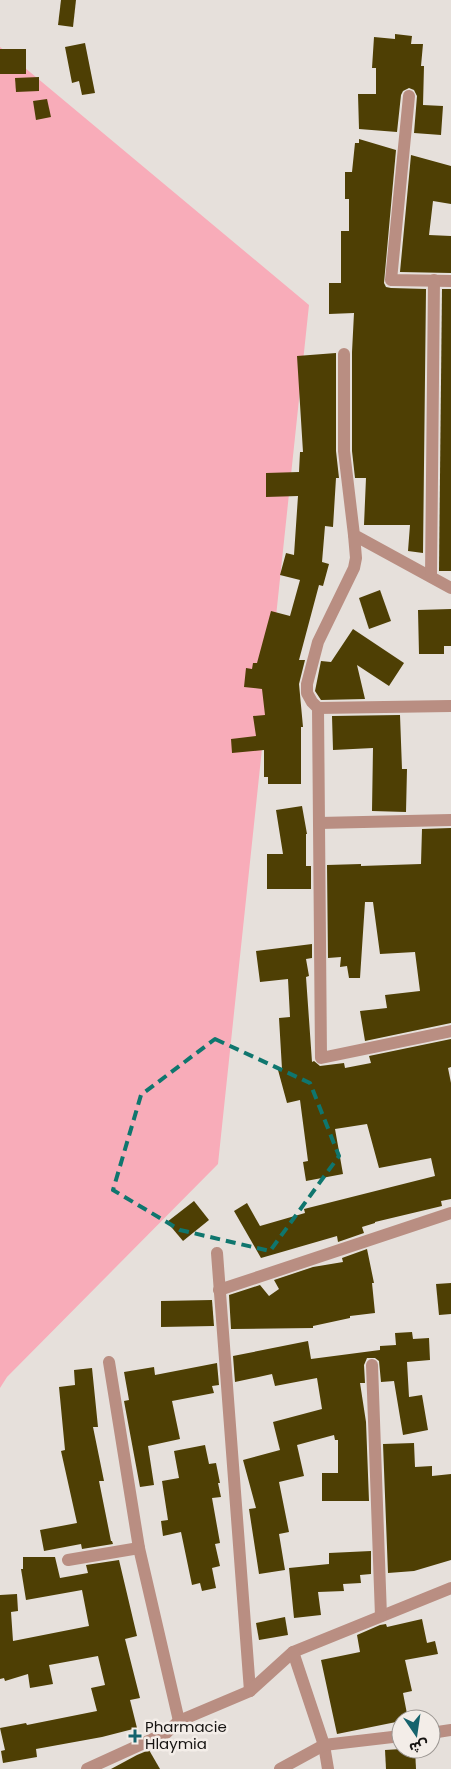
<svg xmlns="http://www.w3.org/2000/svg" width="451" height="1769" font-family="Poppins,'Noto Sans Arabic',sans-serif">
<style>
.green{fill:#f8acb9}
.building{fill:#4e3f04}
.lines{fill:none;stroke-linecap:round;stroke-linejoin:round}
.street{stroke:#b98e82;stroke-width:12}
.marked{fill:none;stroke:#0f766e;stroke-width:4;stroke-dasharray:10 6;stroke-linejoin:round}
.poi-dot{fill:#16636d;stroke:#f3ede8;stroke-width:2}
.labels{text-anchor:middle;stroke-width:5;stroke-linejoin:round;paint-order:stroke}
.poi-label{font-size:15px;fill:#161412;stroke:#f3ede8;text-anchor:start}
</style>
<rect width="100%" height="100%" fill="#e6e0db"/>
<polygon class="green" points="0,47 309,305 218,1164 7,1377 0,1388"/>
<g class="building">
<polygon points="61,0 76,0 73,27 58,25"/>
<polygon points="395,34 412,36 411,44 423,44 421,66 424,66 423,105 443,106 441,135 414,133 417,96 414,90 409,88 403,91 401,95 397,132 359,129 358,94 376,94 376,68 372,68 374,37 395,39"/>
<polygon points="85,43 95,93 82,95 79,81 72,83 65,47"/>
<rect x="0" y="49" width="26" height="25"/>
<polygon points="39,77 39,91 16,92 15,78"/>
<polygon points="47,99 51,117 36,120 33,101"/>
<polygon points="359,139 396,150 384,283 386,287 391,288 426,289 423,553 408,551 410,525 364,525 366,478 355,478 352,451 352,352 354,313 329,314 329,283 341,283 341,231 349,231 349,199 345,199 345,172 352,172 355,143 359,143"/>
<polygon points="411,155 451,166 451,204 433,201 429,235 451,236 451,273 400,272"/>
<polygon points="442,289 451,289 451,571 439,571"/>
<polygon points="336,353 336,451 339,478 336,478 333,527 325,526 322,562 329,564 323,586 319,585 299,660 305,660 299,684 303,727 301,727 301,784 268,784 268,777 264,777 264,750 232,753 231,739 256,736 253,716 265,715 262,689 244,687 246,668 252,669 253,663 257,663 271,611 290,616 300,580 280,575 286,553 294,555 298,496 266,497 266,473 299,472 300,452 303,452 297,356"/>
<polygon points="380,590 391,621 369,629 359,598"/>
<polygon points="451,609 451,646 444,646 444,654 419,654 418,610"/>
<polygon points="353,629 404,663 389,686 357,665 365,699 321,700 315,691 321,661 331,662"/>
<polygon points="400,715 402,769 407,769 406,812 372,811 373,748 333,750 332,716"/>
<polygon points="302,806 307,834 306,834 306,866 311,866 311,889 267,889 267,854 283,854 276,810"/>
<polygon points="451,828 451,1023 365,1041 360,1011 387,1008 385,995 420,991 415,952 380,954 373,902 365,902 360,978 349,978 347,966 340,967 341,957 328,958 327,865 361,864 361,866 421,864 422,829"/>
<polygon points="312,944 312,958 306,959 309,976 306,977 312,1062 314,1061 320,1066 344,1063 345,1068 371,1063 369,1056 451,1039 451,1067 448,1068 451,1083 451,1199 441,1201 442,1206 375,1222 375,1223 362,1227 364,1233 338,1242 337,1236 261,1258 234,1211 247,1203 260,1226 305,1213 304,1209 435,1176 431,1158 379,1168 367,1124 335,1129 343,1174 306,1181 303,1162 308,1161 300,1100 287,1103 278,1070 282,1069 279,1018 290,1017 288,979 260,982 256,951"/>
<polygon points="194,1201 209,1220 183,1241 167,1222"/>
<polygon points="367,1249 374,1283 372,1283 375,1313 350,1316 350,1318 313,1326 313,1328 231,1329 229,1295 260,1285 269,1296 279,1289 274,1280 313,1267 343,1262 342,1258"/>
<polygon points="451,1283 451,1314 439,1315 436,1284"/>
<polygon points="212,1300 214,1326 161,1327 161,1301"/>
<polygon points="412,1332 413,1339 429,1338 430,1360 407,1362 409,1397 422,1395 428,1430 403,1435 394,1381 381,1382 379,1361 375,1358 367,1358 364,1365 365,1383 360,1383 366,1422 369,1501 322,1501 322,1473 338,1473 338,1440 335,1440 334,1435 297,1445 304,1476 279,1482 289,1532 279,1534 285,1570 259,1574 249,1509 256,1508 243,1460 280,1450 273,1422 322,1409 317,1378 275,1386 272,1374 235,1382 233,1356 308,1341 311,1359 380,1350 380,1346 396,1345 395,1333"/>
<polygon points="217,1363 219,1385 212,1386 214,1393 172,1401 180,1439 148,1446 154,1485 140,1487 124,1401 129,1400 124,1372 154,1367 155,1375"/>
<polygon points="92,1368 98,1427 93,1427 104,1481 99,1481 111,1541 112,1541 113,1544 82,1549 81,1544 44,1551 40,1530 77,1523 61,1451 65,1450 59,1387 75,1385 74,1370"/>
<polygon points="414,1443 415,1467 432,1466 432,1476 451,1474 451,1560 414,1571 388,1573 383,1444"/>
<polygon points="205,1445 209,1464 216,1463 220,1483 218,1483 221,1497 212,1498 220,1543 215,1544 220,1566 212,1568 216,1588 202,1591 200,1583 192,1585 181,1532 163,1536 161,1521 168,1520 162,1481 179,1478 174,1451"/>
<polygon points="371,1551 371,1574 360,1575 361,1583 343,1584 344,1591 318,1592 321,1615 294,1618 289,1568 329,1564 329,1553"/>
<polygon points="23,1557 55,1557 60,1578 88,1573 86,1565 119,1560 137,1636 125,1639 140,1698 130,1700 137,1728 102,1737 36,1749 37,1757 3,1763 1,1751 5,1750 0,1728 26,1723 27,1725 97,1711 91,1688 105,1685 98,1656 49,1665 53,1684 30,1688 28,1674 5,1681 4,1678 0,1679 0,1595 17,1594 18,1611 11,1612 13,1641 89,1626 82,1590 26,1600 21,1569 23,1569"/>
<polygon points="285,1617 288,1635 259,1640 256,1623"/>
<polygon points="422,1619 427,1643 435,1641 438,1654 405,1660 412,1691 403,1693 408,1719 401,1719 401,1721 337,1734 321,1660 360,1652 357,1635 380,1625 386,1624 387,1627"/>
<polygon points="401,1749 415,1749 416,1769 386,1769 385,1750"/>
<polygon points="149,1750 160,1769 111,1769 137,1755"/>
</g>
<g class="lines">
<g class="street">
<polyline points="409,96 391,280 451,281"/>
<polyline points="344,354 344,451 354,535 451,588"/>
<polyline points="354,535 356,558 354,568 318,642 307,684 307,693 312,702 318,708 321,1058 451,1031"/>
<polyline points="431,576 434,280"/>
<polyline points="318,708 451,706"/>
<polyline points="319,823 451,820"/>
<polyline points="217,1253 250,1691"/>
<polyline points="219,1290 451,1213"/>
<polyline points="109,1362 139,1548 179,1721 250,1691 293,1652 451,1588"/>
<polyline points="372,1365 381,1616"/>
<polyline points="68,1560 139,1548"/>
<polyline points="293,1652 324,1745 328,1769"/>
<polyline points="431,1733 451,1730"/>
<polyline points="87,1769 166,1733 179,1721"/>
<polyline points="280,1769 324,1745 401,1736"/>
</g>
</g>
<path class="marked" d="M215,1039L310,1083L339,1156L270,1251L180,1230L113,1190L141,1095Z"/>
<path class="poi-dot" d="M132.5 1728.5h5v5h5v5h-5v5h-5v-5h-5v-5h5z"/>
<g class="labels">
<g class="poi-label">
<text x="145" y="1732">Pharmacie<tspan x="145" dy="17">Hlaymia</tspan></text>
</g>
</g>
<g transform="translate(416 1734) rotate(167)"><circle r="24" fill="#f3ede8" stroke="#9b9692"/>
<path d="M0-4L9 19L0 12L-9 19Z" fill="#16636d"/>
<text y="-8" font-size="14" font-weight="bold" text-anchor="middle" fill="#161412">ش</text>
</g>
</svg>
